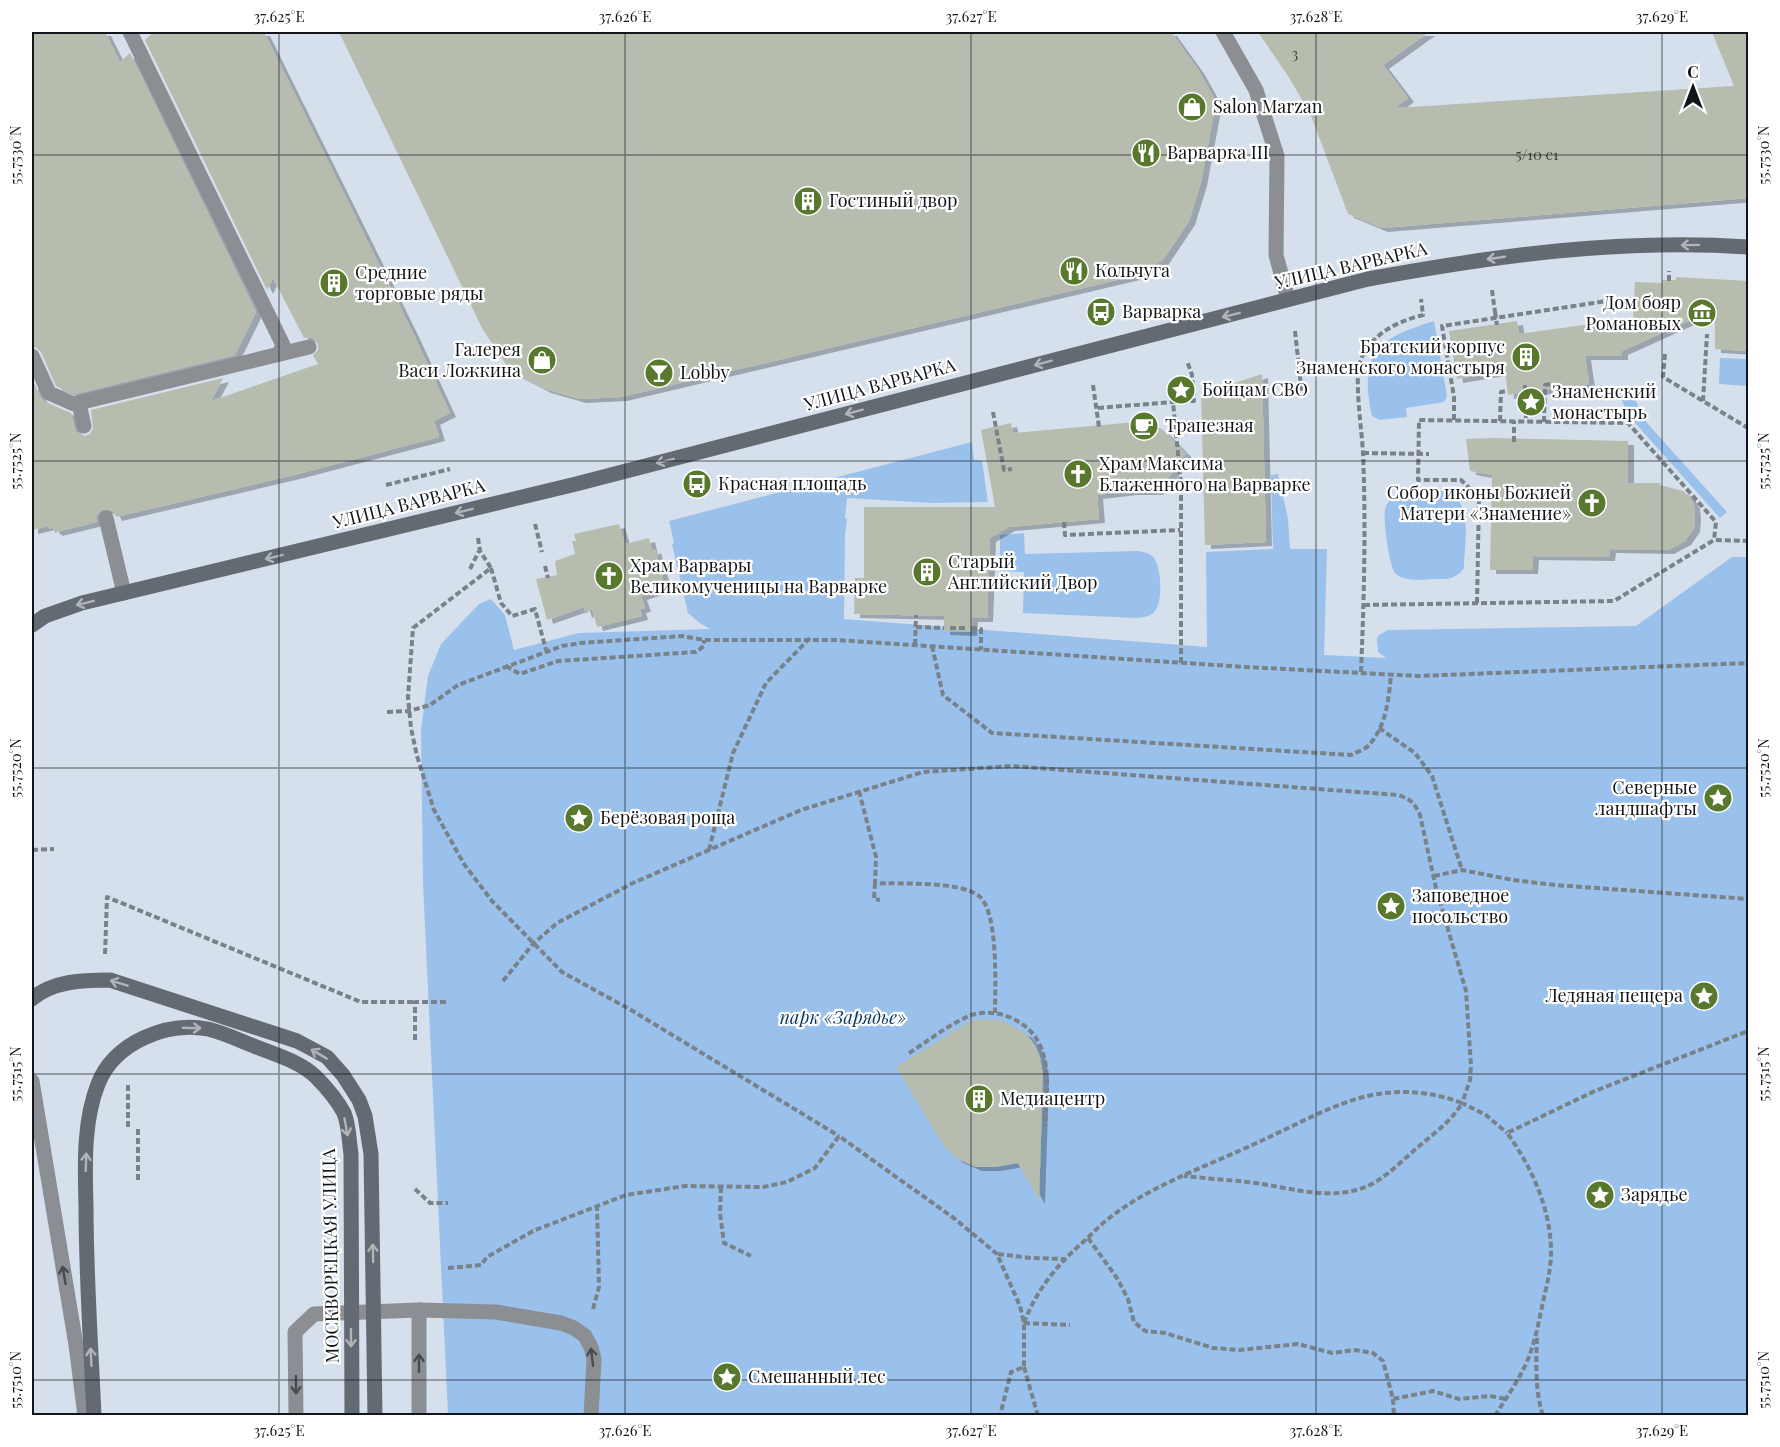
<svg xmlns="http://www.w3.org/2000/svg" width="1780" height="1447" font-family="'Playfair Display',serif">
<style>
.green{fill:#99c1eb}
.building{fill:#b6bdaf;filter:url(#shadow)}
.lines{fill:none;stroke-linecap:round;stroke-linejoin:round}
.path{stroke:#798189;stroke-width:4;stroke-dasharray:6 3;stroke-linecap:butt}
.lane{stroke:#8b8f94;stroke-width:15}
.street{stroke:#8b8f94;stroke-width:15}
.secondary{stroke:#636a71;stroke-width:15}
.path-bridge{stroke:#798189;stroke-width:4;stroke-dasharray:6 3;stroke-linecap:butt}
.oneway{stroke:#b1b4b8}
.oneway2{stroke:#484c51}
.ticks{fill:none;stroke:#12161a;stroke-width:1.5;stroke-opacity:0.45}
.labels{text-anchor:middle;stroke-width:4.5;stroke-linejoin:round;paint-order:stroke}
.number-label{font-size:15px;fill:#3b403f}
.poi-label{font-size:18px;fill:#12161a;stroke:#fff;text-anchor:start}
.street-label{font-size:18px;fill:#12161a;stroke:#fff}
.park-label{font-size:18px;font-style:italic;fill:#03345d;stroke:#fff}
.neatline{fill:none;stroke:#12161a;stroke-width:2}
.ticks-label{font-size:15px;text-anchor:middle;fill:#12161a}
</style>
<defs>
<filter id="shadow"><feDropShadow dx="6" dy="4" stdDeviation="0" flood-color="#0004"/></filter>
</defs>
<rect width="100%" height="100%" fill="#d5e0ec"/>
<g class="green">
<path d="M1434,321L1447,396L1444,402L1406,408L1407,417L1380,420L1372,416C1359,353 1376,339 1434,321Z"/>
<polygon points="1720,358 1748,359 1748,386 1719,384"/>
<polygon points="1628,386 1647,423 1727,512 1720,518 1628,415 1618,391"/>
<polygon points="972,442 974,460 982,461 988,502 932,503 847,498 845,518 847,519 845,536 844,619 1207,647 1206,552 1273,549 1271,475 1278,474 1288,519 1290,549 1327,549 1324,655 1386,658 1378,652 1377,639 1379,635 1388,630 1636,626 1732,557 1748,557 1748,1415 448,1415 423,883 421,730 428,676 441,644 479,604 491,599 505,615 514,650 579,633 710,629 701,624 688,613 672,544 674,543 669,521"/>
<path d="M1405,491C1417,491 1435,488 1447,492C1474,501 1464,545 1464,568C1456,579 1449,579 1436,579C1424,579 1405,583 1395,573C1389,566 1383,519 1385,509C1388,499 1396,495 1405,491Z"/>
<path d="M1024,533L1025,554L1138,551C1142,552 1148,552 1152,556C1162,564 1163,602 1155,611C1150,617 1143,617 1137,618L1023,613L1024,572L1000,571V535Z"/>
</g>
<g class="building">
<polygon points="32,32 105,32 120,62 130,53 256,312 235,355 75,394 56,386 41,352 37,348 32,346"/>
<polygon points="154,32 264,32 412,331 450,413 434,421 439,437 298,474 116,517 113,511 103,509 97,515 97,522 56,532 56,530 54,531 53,527 49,529 49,526 32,530 32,378 41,398 45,402 71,413 76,432 85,436 90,434 93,428 91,410 223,378 211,401 318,364 313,355 318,350 318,344 312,338 304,338 273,278 267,290 145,40"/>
<polygon points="339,32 1171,32 1199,71 1216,102 1201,182 1189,221 1163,260 1134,276 621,397 580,399 545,389 514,373 507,366 482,328"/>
<polygon points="1258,32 1429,32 1383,65 1408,98 1395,108 1734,86 1712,32 1749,32 1749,198 1382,228 1348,214 1310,113 1288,76"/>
<polygon points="1676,277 1749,281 1749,351 1715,349 1715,309 1622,351 1622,356 1585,356 1589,384 1508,395 1505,371 1457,379 1449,331 1517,321 1519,334 1633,318 1635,282 1662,283 1662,280 1676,280"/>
<polygon points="1262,374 1266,542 1205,545 1201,394"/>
<polygon points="1148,421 1163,430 1186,454 1161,488 1157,491 1131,491 1097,495 1099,519 1009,527 990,538 987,618 972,618 971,632 944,631 944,616 854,614 855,578 864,578 864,507 995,507 981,430 1011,423 1013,433"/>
<polygon points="1493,438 1628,441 1628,483 1660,483 1660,485 1683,491 1689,496 1694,505 1695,516 1694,528 1685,541 1668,550 1610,549 1609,557 1533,556 1532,570 1490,570 1492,475 1470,471 1466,439"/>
<polygon points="619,524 625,544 649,538 652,551 655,549 663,577 663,582 660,583 662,589 641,596 645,608 640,609 642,616 597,627 592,609 586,614 584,607 547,620 536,579 557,575 555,561 575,554 572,541 576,541 574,534"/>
<polygon points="986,1019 1003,1021 1026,1034 1035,1045 1040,1057 1043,1075 1039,1200 1018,1163 995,1167 976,1167 957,1159 943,1145 896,1067 970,1021"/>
</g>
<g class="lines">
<g class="path">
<polyline points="1669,281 1669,271"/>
<polyline points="1492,290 1495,312"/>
<polyline points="1295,331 1302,395"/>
<polyline points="1665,354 1663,377 1748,428"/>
<polyline points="1093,385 1099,427"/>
<polyline points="1525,385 1526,421"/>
<polyline points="1703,401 1707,334"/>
<polyline points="1098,408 1173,402"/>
<polyline points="993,412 1004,470 1012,469"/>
<polyline points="1454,420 1454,397 1442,326 1607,301"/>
<polyline points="1500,421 1501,392 1507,391"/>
<polyline points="1544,422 1545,385 1552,384"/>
<polyline points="1514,442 1514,421"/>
<polyline points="1363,453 1429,454"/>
<polyline points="386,485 450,469"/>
<polyline points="1064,522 1065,535 1180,530"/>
<polyline points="535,524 542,552"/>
<polyline points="478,538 480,551 491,568 413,628 408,697 411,728 417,756 434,810 464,864 492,901 562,972 631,1010 839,1136"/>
<polyline points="545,566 548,578"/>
<polyline points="491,568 501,603 512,616 535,609 546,650"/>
<polyline points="470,569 479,551"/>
<polyline points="1477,603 1479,497 1461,480 1418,480 1419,420 1628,423 1716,522 1714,540"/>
<polyline points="1364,605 1614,601 1714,540 1748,541"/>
<polyline points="916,627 944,628"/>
<polyline points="950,628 965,628"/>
<polyline points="971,628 981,629 981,650"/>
<polyline points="915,645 916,615"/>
<path d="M932,646L943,695L992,733L1351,755C1356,752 1364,750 1368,746C1386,728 1389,698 1391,674"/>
<polyline points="1181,663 1181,484 1173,402 1194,401 1192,375 1187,361"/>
<polyline points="506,666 520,674 558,661 696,652 704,646 704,640"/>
<path d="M1361,672C1364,599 1366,526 1363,453C1362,431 1354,381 1360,362C1369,335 1398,321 1423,315L1421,299"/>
<polyline points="387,712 409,711 430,705 458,685 562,646 581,643 682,636 704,640 836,640 1246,667 1419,676 1748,663"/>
<polyline points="1379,728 1415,753 1432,776 1462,870"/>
<path d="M859,791L876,857L875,883C899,884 961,881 979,896C999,912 995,989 995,1013"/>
<polyline points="32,850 54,849"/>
<polyline points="709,850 733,753 766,683 810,638"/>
<polyline points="1434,876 1462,870 1513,880 1555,885 1748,899"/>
<polyline points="875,883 874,899 880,900"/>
<polyline points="105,954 107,897 361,1002 415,1002"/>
<path d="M503,981L533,944L557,923L633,883L801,810L923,772L1011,766L1398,795C1410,799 1415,803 1420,815L1436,888L1466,991L1471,1066L1470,1080L1462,1103L1486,1115L1507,1133"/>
<polyline points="415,1040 415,1002 447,1002"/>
<path d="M909,1053C928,1041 948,1025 969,1016C981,1011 997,1012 1009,1017C1056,1036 1047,1085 1045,1126"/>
<polyline points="128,1085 128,1129"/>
<polyline points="138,1129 138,1181"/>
<polyline points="721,1187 720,1213 724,1243 751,1256"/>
<polyline points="415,1189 430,1203 448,1203"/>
<polyline points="1088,1238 1117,1278 1128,1299 1134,1322 1145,1331 1165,1333 1213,1348 1239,1350 1298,1344 1332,1353 1355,1350 1373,1353 1383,1361 1393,1399 1433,1391 1459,1399 1490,1396 1506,1399"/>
<polyline points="998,1254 1031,1258 1064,1259"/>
<polyline points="448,1268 481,1265 487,1257 533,1231 626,1195 685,1186 763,1187 787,1182 815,1168 839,1136 955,1219 997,1254 1020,1306 1024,1323 1024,1367 1011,1372 1000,1416"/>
<polyline points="593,1309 599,1287 597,1207"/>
<path d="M1024,1323C1036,1291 1056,1266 1082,1243C1089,1237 1095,1230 1102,1224C1146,1186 1211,1165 1263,1140C1298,1124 1334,1103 1372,1095C1403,1089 1433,1092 1462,1103C1451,1122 1433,1134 1417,1148C1403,1160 1389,1174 1374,1183C1338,1202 1299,1190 1262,1184C1236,1180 1210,1179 1184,1176"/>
<polyline points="1024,1323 1070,1325"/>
<path d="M1537,1338C1536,1364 1535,1391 1543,1416"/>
<polyline points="1024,1367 1038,1416"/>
<polyline points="1393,1399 1394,1416"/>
<path d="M1495,1416C1504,1401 1514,1387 1522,1372C1532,1353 1537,1332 1541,1311C1545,1292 1551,1272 1551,1252C1551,1210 1532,1167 1507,1133L1595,1091L1748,1031"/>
</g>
<g class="lane">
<polyline points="130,32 283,345 279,354"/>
<polyline points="32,356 49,393 74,404 309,347"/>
<polyline points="79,403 84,426"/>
<polyline points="106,518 124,593"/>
<polyline points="32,1081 76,1345 85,1416"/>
<polyline points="419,1310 419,1416"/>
<polyline points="296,1416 295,1332 314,1314 419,1310 496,1312 561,1323 574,1328 585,1336 591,1347 594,1359 591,1416"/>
</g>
<polyline class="street" points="1223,32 1256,90 1277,156 1276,255 1288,299"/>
<g class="secondary">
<path d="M32,625L45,616L82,603L576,484L1368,279C1493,256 1621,238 1748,247"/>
<path d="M32,999C52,981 83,980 110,980L297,1041L327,1057L343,1075L359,1100L365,1116L371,1154L375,1416"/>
<path d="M94,1416C91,1346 86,1276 86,1206C85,1166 83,1122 98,1084C114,1043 166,1021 208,1029C225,1033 243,1042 259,1048C278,1055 302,1063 316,1077C326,1087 337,1100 344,1113C349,1125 349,1141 351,1154L352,1416"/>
</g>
<polyline class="path-bridge" points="1495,312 1497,325"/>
</g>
<defs><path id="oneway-shaft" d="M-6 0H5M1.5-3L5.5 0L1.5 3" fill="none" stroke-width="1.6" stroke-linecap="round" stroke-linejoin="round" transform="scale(1.5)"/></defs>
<g class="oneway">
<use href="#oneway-shaft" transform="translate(1690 245) rotate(179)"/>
<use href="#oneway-shaft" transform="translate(1496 258) rotate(172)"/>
<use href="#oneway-shaft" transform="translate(1231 315) rotate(166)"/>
<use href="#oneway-shaft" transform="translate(1043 363) rotate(165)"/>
<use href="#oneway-shaft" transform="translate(854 412) rotate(165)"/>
<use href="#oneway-shaft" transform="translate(665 461) rotate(166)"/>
<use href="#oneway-shaft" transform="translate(464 511) rotate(166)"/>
<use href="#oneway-shaft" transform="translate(274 557) rotate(166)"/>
<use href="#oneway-shaft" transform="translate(85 603) rotate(166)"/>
<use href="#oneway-shaft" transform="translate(119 983) rotate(-163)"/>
<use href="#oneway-shaft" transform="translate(192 1028) rotate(2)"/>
<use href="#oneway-shaft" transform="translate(319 1054) rotate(-149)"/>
<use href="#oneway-shaft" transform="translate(346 1127) rotate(80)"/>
<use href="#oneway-shaft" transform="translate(86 1162) rotate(-88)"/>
<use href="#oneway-shaft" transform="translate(373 1253) rotate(-91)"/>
<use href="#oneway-shaft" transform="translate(351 1338) rotate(90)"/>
<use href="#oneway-shaft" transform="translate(91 1357) rotate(-93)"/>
</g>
<g class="oneway2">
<use href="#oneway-shaft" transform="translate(64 1275) rotate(-100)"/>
<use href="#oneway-shaft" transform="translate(592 1357) rotate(-97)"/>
<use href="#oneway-shaft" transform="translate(419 1363) rotate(-90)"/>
<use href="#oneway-shaft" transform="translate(296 1385) rotate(89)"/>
</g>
<path class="ticks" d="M279,32V1416M625,32V1416M971,32V1416M1316,32V1416M1662,32V1416M32,155H1748M32,461H1748M32,768H1748M32,1074H1748M32,1380H1748"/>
<defs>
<g id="shop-disc" transform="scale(1.5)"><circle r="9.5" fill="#58782e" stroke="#fff"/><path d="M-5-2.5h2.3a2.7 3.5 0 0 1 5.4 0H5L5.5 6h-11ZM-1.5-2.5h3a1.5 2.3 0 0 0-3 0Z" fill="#fff"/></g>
<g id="restaurant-disc" transform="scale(1.5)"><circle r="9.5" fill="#58782e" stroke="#fff"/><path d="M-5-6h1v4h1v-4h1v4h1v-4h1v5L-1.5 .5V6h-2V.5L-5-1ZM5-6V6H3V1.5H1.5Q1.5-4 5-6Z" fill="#fff"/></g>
<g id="building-disc" transform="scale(1.5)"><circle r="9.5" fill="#58782e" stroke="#fff"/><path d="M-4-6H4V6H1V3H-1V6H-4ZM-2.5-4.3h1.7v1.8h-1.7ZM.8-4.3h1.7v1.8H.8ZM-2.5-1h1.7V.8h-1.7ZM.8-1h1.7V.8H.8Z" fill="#fff"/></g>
<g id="bus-disc" transform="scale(1.5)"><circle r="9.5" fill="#58782e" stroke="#fff"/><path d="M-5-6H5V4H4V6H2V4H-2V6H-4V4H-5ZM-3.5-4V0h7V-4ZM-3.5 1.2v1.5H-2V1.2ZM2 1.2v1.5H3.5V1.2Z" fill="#fff"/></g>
<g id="museum-disc" transform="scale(1.5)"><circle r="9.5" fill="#58782e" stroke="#fff"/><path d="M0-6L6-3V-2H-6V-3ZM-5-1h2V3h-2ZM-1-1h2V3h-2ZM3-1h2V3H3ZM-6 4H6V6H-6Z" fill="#fff"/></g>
<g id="bar-disc" transform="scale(1.5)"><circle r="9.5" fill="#58782e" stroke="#fff"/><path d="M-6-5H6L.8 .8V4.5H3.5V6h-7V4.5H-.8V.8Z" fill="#fff"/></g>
<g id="sight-disc" transform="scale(1.5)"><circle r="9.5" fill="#58782e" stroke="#fff"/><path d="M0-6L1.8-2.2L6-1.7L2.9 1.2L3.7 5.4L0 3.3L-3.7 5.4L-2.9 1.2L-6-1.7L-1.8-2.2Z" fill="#fff"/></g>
<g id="cafe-disc" transform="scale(1.5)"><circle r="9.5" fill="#58782e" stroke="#fff"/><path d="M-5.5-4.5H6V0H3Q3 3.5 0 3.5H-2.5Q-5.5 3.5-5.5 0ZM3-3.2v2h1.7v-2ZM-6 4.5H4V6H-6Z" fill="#fff"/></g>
<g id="church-disc" transform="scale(1.5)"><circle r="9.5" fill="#58782e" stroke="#fff"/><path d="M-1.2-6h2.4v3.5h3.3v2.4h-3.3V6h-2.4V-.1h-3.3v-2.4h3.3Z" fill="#fff"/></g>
</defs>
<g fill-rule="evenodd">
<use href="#shop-disc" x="1192" y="107"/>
<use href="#restaurant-disc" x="1146" y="153"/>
<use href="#building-disc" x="808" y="201"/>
<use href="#restaurant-disc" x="1074" y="271"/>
<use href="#building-disc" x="334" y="283"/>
<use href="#bus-disc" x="1101" y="312"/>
<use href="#museum-disc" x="1702" y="313"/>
<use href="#building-disc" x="1526" y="357"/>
<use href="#shop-disc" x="542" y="360"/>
<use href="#bar-disc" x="659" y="373"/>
<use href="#sight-disc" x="1181" y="390"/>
<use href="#sight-disc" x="1531" y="402"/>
<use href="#cafe-disc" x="1144" y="426"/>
<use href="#church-disc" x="1078" y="474"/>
<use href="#bus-disc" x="697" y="484"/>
<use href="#church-disc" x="1592" y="503"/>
<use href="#building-disc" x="927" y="572"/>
<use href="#church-disc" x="609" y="576"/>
<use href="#sight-disc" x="1718" y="798"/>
<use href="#sight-disc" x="579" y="818"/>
<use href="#sight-disc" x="1391" y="906"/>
<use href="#sight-disc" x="1704" y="996"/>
<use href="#building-disc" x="979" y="1099"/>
<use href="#sight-disc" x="1600" y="1195"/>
<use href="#sight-disc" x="727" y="1377"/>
</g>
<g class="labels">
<g class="number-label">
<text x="1295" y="59">3</text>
<text x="1537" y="160">5/10 с1</text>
</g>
<g class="poi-label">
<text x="1213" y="113">Salon Marzan</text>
<text x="1167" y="159">Варварка III</text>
<text x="829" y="207">Гостиный двор</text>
<text x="1095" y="277">Кольчуга</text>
<text x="355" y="279">Средние<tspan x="355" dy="21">торговые ряды</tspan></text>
<text x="1681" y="309" text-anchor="end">Дом бояр<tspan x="1681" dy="21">Романовых</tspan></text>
<text x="1122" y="318">Варварка</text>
<text x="1505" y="353" text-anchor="end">Братский корпус<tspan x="1505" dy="21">Знаменского монастыря</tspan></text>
<text x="521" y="356" text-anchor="end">Галерея<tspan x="521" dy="21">Васи Ложкина</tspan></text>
<text x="680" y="379">Lobby</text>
<text x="1202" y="396">Бойцам СВО</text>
<text x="1552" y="398">Знаменский<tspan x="1552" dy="21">монастырь</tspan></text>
<text x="1165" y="432">Трапезная</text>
<text x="1099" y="470">Храм Максима<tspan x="1099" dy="21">Блаженного на Варварке</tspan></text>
<text x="718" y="490">Красная площадь</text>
<text x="1571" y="499" text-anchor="end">Собор иконы Божией<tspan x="1571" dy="21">Матери «Знамение»</tspan></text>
<text x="948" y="568">Старый<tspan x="948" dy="21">Английский Двор</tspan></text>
<text x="630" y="572">Храм Варвары<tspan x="630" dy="21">Великомученицы на Варварке</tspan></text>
<text x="1697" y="794" text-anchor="end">Северные<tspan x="1697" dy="21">ландшафты</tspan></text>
<text x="600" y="824">Берёзовая роща</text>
<text x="1412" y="902">Заповедное<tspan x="1412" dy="21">посольство</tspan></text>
<text x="1683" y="1002" text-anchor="end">Ледяная пещера</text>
<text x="1000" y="1105">Медиацентр</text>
<text x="1621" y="1201">Зарядье</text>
<text x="748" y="1383">Смешанный лес</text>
</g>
<g class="street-label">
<text transform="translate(1351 266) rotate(-13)" y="6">УЛИЦА ВАРВАРКА</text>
<text transform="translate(880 385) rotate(-15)" y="6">УЛИЦА ВАРВАРКА</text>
<text transform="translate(409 504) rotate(-14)" y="6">УЛИЦА ВАРВАРКА</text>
<text transform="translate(331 1256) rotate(-91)" y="6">МОСКВОРЕЦКАЯ УЛИЦА</text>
</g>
<g class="park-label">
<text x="843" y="1024">парк «Зарядье»</text>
</g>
</g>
<rect width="1780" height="1447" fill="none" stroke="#ffffff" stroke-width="66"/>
<g transform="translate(1693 87)" stroke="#ffffff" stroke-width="4.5" paint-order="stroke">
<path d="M0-4.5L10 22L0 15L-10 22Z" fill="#12161a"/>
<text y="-9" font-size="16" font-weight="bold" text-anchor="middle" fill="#12161a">С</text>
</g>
<rect x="33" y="33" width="1714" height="1381" class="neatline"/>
<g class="ticks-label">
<text x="279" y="22">37.625°E</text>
<text x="625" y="22">37.626°E</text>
<text x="971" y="22">37.627°E</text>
<text x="1316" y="22">37.628°E</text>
<text x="1662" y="22">37.629°E</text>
<text transform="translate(16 155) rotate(-90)" y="5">55.7530°N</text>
<text transform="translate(1764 155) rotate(-90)" y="5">55.7530°N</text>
<text transform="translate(16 461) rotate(-90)" y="5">55.7525°N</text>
<text transform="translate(1764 461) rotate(-90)" y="5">55.7525°N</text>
<text transform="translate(16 768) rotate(-90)" y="5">55.7520°N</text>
<text transform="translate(1764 768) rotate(-90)" y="5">55.7520°N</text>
<text transform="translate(16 1074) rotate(-90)" y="5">55.7515°N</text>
<text transform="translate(1764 1074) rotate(-90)" y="5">55.7515°N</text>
<text transform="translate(16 1380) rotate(-90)" y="5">55.7510°N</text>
<text transform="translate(1764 1380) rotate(-90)" y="5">55.7510°N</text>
<text x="279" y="1436">37.625°E</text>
<text x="625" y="1436">37.626°E</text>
<text x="971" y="1436">37.627°E</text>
<text x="1316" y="1436">37.628°E</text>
<text x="1662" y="1436">37.629°E</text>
</g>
</svg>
